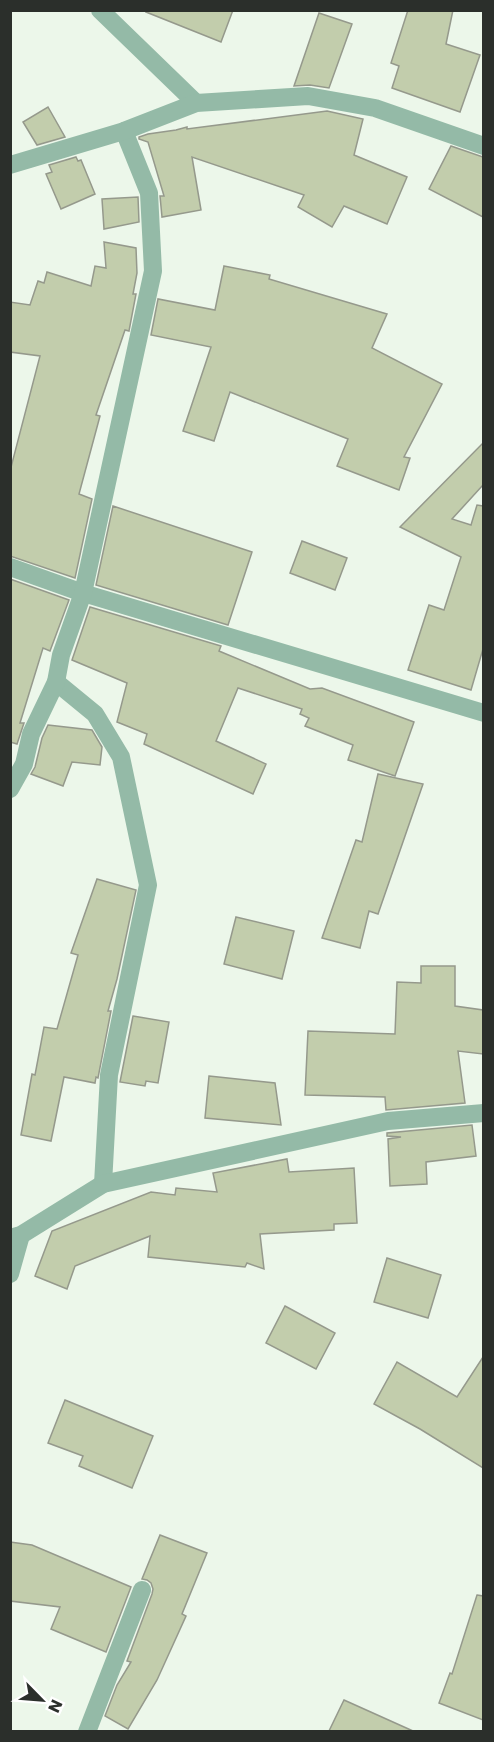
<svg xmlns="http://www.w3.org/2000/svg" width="494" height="1742" font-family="Poppins,sans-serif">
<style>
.building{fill:#c2cdac;stroke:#95998c;stroke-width:1.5}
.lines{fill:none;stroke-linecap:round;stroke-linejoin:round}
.minor{stroke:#94baa7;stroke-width:18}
.tertiary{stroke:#94baa7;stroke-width:18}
</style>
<rect width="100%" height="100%" fill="#ecf7ea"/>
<g class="building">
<polygon points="147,10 233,10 221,42 146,12"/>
<polygon points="408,10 453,10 446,44 480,55 460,112 392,88 399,66 391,63"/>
<polygon points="319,13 352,24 329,88 310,85 294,86"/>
<polygon points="48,107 65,137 37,145 23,122"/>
<polygon points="327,111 363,119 354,155 407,177 387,224 344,206 332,227 298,207 304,195 192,157 201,210 162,217 160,196 164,196 148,142 139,139 139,137 148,134 176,130 187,127 187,129"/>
<polygon points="451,146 483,157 483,217 429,189"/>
<polygon points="76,157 78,161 81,160 95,194 61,209 46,174 52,172 49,165"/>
<polygon points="138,197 139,222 104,229 102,199"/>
<polygon points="104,242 136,248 137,273 133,294 136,294 129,331 125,330 96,415 100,416 79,494 92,499 75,578 10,556 10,471 40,356 10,352 10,302 30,305 38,281 44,283 47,272 91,286 95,266 106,268"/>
<polygon points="224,266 270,275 269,279 387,314 372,348 442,384 404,457 410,458 399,490 337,466 348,439 230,392 214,441 183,431 211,347 151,335 158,299 215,310"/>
<polygon points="483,443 483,485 452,519 471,525 477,505 483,506 483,649 471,690 408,670 429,605 444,610 461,557 400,527"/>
<polygon points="113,506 252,552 228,625 96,585"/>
<polygon points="302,541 347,558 335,590 290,573"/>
<polygon points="10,579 69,600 50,651 43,648 20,723 24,723 17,744 10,742"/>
<polygon points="90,607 221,646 219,651 310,689 322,688 414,722 395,776 348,760 353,745 305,726 309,718 300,714 302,709 238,688 216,741 266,764 253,794 144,744 147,734 117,722 127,683 72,660"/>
<polygon points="48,725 92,730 102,747 100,765 72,762 63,786 31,774 35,767 42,738"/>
<polygon points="378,774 423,784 378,914 369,911 360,948 322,938 356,840 362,842"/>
<polygon points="97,879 136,890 117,979 108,1011 111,1011 98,1078 96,1077 95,1083 64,1077 51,1141 21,1135 32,1074 35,1075 44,1027 57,1029 78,955 71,953"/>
<polygon points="236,917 294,931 282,979 224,964"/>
<polygon points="421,966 455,966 455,1006 483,1010 483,1054 458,1051 465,1103 386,1110 385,1097 305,1095 308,1031 395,1034 397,982 421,983"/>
<polygon points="133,1016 169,1022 158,1083 146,1081 145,1086 120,1082"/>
<polygon points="209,1076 275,1083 281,1125 205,1118"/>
<polygon points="472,1125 476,1156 426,1162 427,1184 390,1186 388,1139 401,1137 387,1136 387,1133"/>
<polygon points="287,1159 289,1172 354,1168 357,1223 334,1224 334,1230 260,1234 264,1269 247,1263 245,1267 148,1257 150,1236 75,1266 67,1289 35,1276 52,1231 151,1192 175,1195 176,1188 217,1192 213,1173"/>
<polygon points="387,1258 441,1275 428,1318 374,1302"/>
<polygon points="285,1306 335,1333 316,1369 266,1343"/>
<polygon points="483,1357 483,1468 420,1429 374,1404 397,1362 457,1397"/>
<polygon points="65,1400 153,1436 132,1488 79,1466 83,1456 48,1443"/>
<polygon points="160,1535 207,1553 182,1614 186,1616 157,1680 128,1729 105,1716 117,1685 131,1662 127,1661 152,1594 153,1589 151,1583 147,1580 142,1579"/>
<polygon points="10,1542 32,1545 131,1587 106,1652 51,1629 60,1607 10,1601"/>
<polygon points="477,1595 483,1596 483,1720 439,1703 450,1673 452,1674"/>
<polygon points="344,1700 413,1731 329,1731"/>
</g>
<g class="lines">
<g class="minor">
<polyline points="100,10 196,103"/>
<polyline points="10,567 83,593 484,713"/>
<polyline points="56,682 95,714 121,757 148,885 109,1075 103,1184"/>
<polyline points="10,789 24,764 31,734 56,682 61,655 83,593 153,271 149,193 124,131"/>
<polyline points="10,1274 21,1235"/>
<polyline points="87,1732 142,1590"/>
</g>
<g class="tertiary">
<polyline points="10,165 124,131 196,103 308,96 375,108 484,146"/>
<polyline points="10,1238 21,1235 103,1184 388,1121 484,1113"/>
</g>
</g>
<rect width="494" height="1742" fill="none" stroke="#2b2f2b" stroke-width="24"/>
<g transform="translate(42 1700) rotate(115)" stroke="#ffffff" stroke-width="4.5" paint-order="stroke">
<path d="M0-4.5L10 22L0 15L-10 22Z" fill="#2b2f2b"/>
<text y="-9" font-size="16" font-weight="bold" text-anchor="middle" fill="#2b2f2b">N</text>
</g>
</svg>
